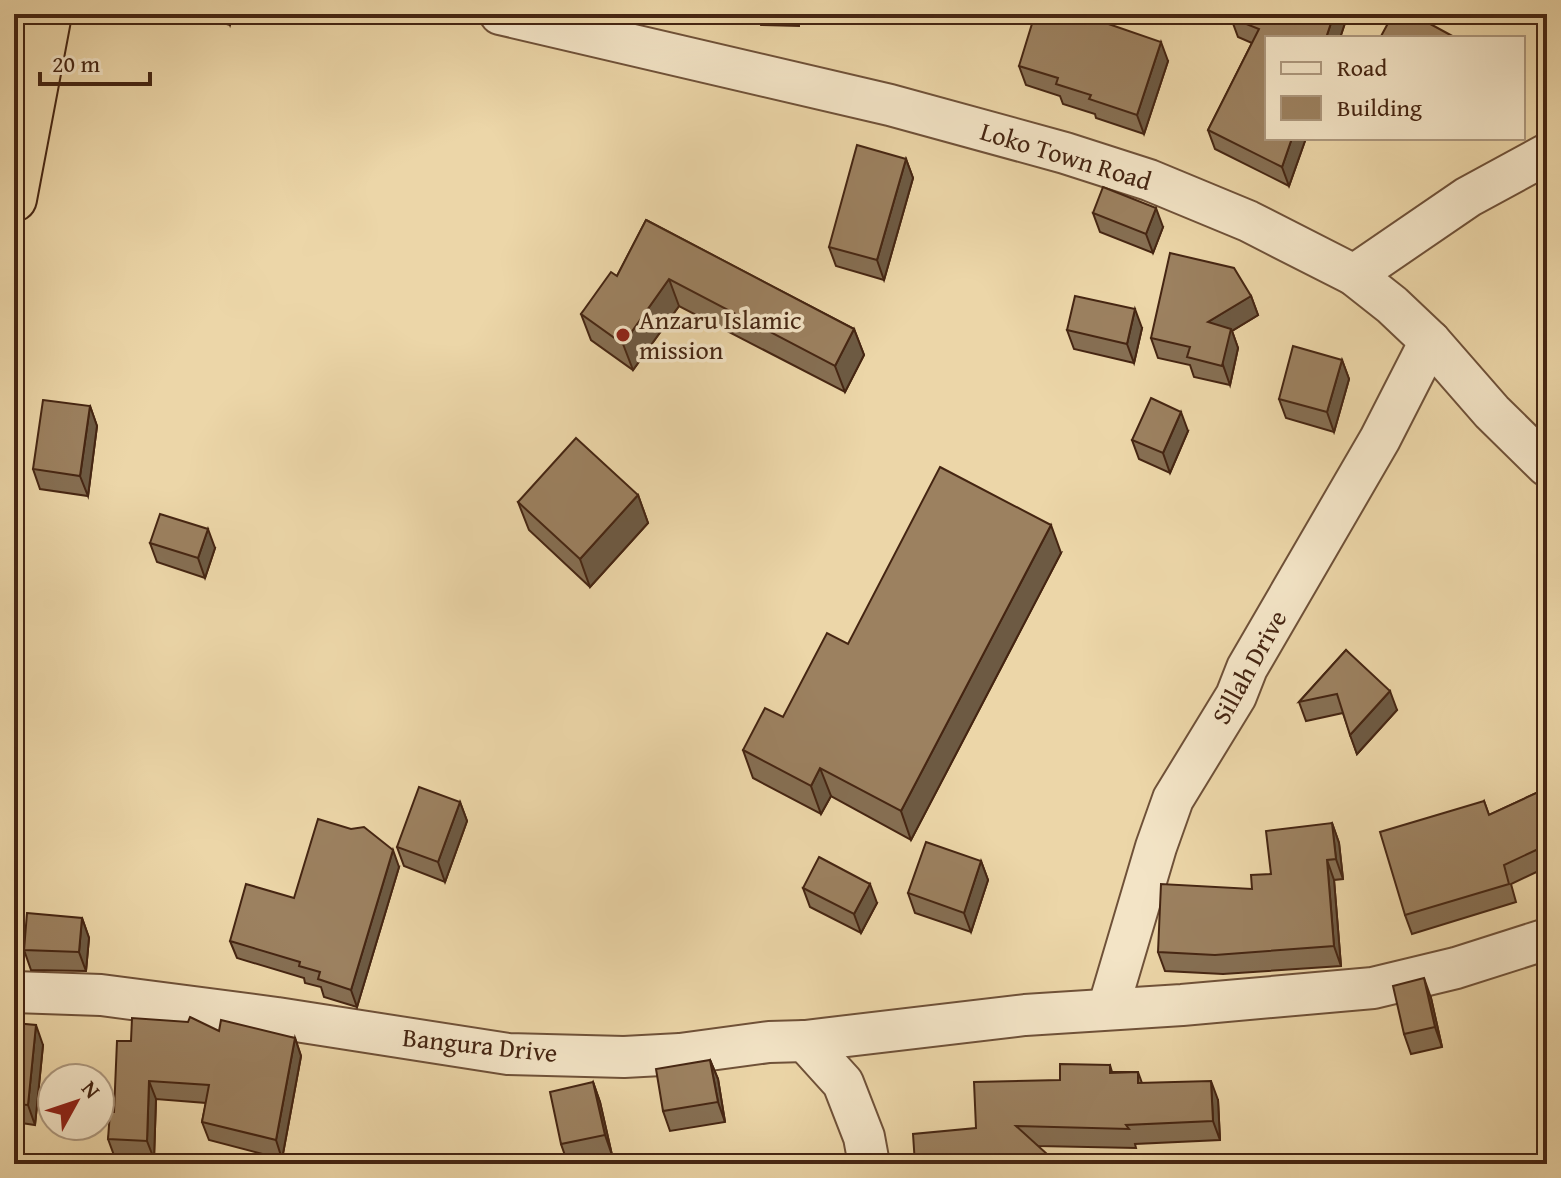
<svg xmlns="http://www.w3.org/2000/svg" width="1561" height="1178" font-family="'Gentium Book Plus',serif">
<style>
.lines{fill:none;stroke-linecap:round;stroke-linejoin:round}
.minor-casing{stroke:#6f5138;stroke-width:44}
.trunk-casing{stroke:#452512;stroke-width:48}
.minor{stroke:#f3e4c6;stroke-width:40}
.trunk{stroke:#ecd6a8;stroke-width:44}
.wall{fill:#866f53;stroke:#452512;stroke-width:2}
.shaded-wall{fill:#6d5a43;stroke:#452512;stroke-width:2}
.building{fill:#9c8160;stroke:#452512;stroke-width:2}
.poi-dot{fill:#8f2418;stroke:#f3e4c6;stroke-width:3}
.labels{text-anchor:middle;stroke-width:7;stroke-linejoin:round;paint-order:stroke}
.street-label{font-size:26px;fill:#452512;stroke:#f3e4c6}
.poi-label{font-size:26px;fill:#452512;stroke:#f3e4c6;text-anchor:start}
</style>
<rect width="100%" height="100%" fill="#ecd6a8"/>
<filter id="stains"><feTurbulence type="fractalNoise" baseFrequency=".0025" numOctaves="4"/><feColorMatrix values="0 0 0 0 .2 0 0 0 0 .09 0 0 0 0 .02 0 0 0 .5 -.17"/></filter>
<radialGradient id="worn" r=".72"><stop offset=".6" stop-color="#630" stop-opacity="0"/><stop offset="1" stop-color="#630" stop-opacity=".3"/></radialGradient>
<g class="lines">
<g class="minor-casing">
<g id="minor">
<polyline points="500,14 890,105 1065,153 1149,180 1248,221 1354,275 1392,305 1430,341 1492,412 1547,466"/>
<polyline points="1354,275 1468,197 1547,154"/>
<polyline points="14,992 101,995 277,1018 508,1054 624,1057 680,1054 769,1042 805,1041 1025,1015 1182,1005 1373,988 1456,968 1547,939"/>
<polyline points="1108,1009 1156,847 1173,799 1236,696 1247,668 1380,439 1430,341"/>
<polyline points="805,1041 843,1083 864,1137 869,1164"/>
</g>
</g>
<g class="trunk-casing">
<polyline id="trunk" points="14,199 49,14"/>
</g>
<use href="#minor" class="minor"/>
<use href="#trunk" class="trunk"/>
</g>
<g class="wall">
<polygon points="191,14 233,14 230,25"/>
<polygon points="757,14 799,14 799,26 761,25"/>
<polygon points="1232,14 1348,14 1340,38 1267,38 1306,138 1289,186 1215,149 1208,130 1252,43 1238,37 1231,18"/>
<polygon points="1098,16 1100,21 1168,61 1144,134 1096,118 1095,114 1063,104 1060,96 1026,85 1019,66"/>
<polygon points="906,159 913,178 884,280 836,266 829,247"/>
<polygon points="1093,213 1163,227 1153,253 1100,232"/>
<polygon points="646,220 854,329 864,355 845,392 679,306 633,370 591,340 581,314 617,276"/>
<polygon points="1251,296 1258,315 1232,331 1238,348 1230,385 1194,377 1190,365 1158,358 1151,338"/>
<polygon points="1142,328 1134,363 1074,349 1067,330"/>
<polygon points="1342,360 1349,379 1334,432 1286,418 1279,399"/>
<polygon points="90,406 97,426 88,496 40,489 33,469"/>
<polygon points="1188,431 1170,473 1139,459 1132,440"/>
<polygon points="638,495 648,523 590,587 529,530 518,502"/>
<polygon points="150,543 215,548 205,578 157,562"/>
<polygon points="1061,553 911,840 831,796 821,814 753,778 743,750 783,717 848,644"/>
<polygon points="1346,650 1397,710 1357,754 1343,713 1306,721 1299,702"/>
<polygon points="1547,788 1547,867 1511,884 1516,902 1412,934 1405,915 1484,801 1489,815"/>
<polygon points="460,802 467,821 445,882 404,866 397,847"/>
<polygon points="1332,823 1339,843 1343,879 1334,880 1341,966 1223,974 1165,971 1158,952 1252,889"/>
<polygon points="981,861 988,880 971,932 915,913 908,893"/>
<polygon points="399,867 357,1007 324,997 321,987 305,983 304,978 237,958 230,941 294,898"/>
<polygon points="803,888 877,903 861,933 810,907"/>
<polygon points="82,918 89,938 86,971 31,970 24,950"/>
<polygon points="1431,998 1442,1047 1411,1054 1404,1034"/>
<polygon points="14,1023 43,1045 35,1125 14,1122"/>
<polygon points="219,1031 295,1038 301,1056 282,1159 209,1140 202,1122 206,1103 156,1099 154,1159 115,1158 108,1139 131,1041"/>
<polygon points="710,1060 718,1079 725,1122 670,1131 663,1111"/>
<polygon points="1110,1065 1112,1072 1138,1072 1142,1083 1218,1100 1220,1140 1135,1144 1136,1148 1038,1146 976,1128"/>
<polygon points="593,1082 600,1102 612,1155 568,1164 561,1144"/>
</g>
<g class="shaded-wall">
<polygon points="226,14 233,14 230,25"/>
<polygon points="794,14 799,14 799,26"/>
<polygon points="1334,14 1348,14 1340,38 1326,38"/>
<polygon points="1161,42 1168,61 1144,134 1137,115"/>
<polygon points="1292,138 1306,138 1289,186 1282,167"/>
<polygon points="906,159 913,178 884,280 877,260"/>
<polygon points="1156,208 1163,227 1153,253 1146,234"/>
<polygon points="669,279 679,306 633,370 623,344"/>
<polygon points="1251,296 1258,315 1232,331 1238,348 1230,385 1208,322"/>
<polygon points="1135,309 1142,328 1134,363 1127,344"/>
<polygon points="854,329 864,355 845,392 835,366"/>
<polygon points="1342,360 1349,379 1334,432 1327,412"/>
<polygon points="90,406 97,426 88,496 80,476"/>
<polygon points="1181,412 1188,431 1170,473 1163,453"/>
<polygon points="638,495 648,523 590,587 580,559"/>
<polygon points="1051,525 1061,553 911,840 901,811"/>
<polygon points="208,529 215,548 205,578 198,558"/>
<polygon points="1390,691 1397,710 1357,754 1350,735"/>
<polygon points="820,768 831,796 821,814 811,786"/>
<polygon points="460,802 467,821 445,882 438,862"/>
<polygon points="1332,823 1339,843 1343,879 1336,859"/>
<polygon points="393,850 399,867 357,1007 351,990"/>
<polygon points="1327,860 1334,880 1341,966 1334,946"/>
<polygon points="981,861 988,880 971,932 964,913"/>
<polygon points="870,884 877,903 861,933 854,914"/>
<polygon points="82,918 89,938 86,971 79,952"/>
<polygon points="1424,978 1431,998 1442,1047 1435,1027"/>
<polygon points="36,1025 43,1045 35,1125 28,1105"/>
<polygon points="295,1038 301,1056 282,1159 276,1140"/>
<polygon points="710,1060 718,1079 725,1122 718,1102"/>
<polygon points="149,1081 156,1099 154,1159 147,1141"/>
<polygon points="1211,1081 1218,1100 1220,1140 1213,1121"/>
<polygon points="593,1082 600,1102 612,1155 605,1135"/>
</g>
<g class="building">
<polygon points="1035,14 1093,14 1098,16 1097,20 1161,42 1137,115 1089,99 1091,95 1056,84 1058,78 1019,66"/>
<polygon points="1232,14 1334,14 1326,38 1267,38 1267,138 1292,138 1282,167 1208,130 1259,29 1231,18"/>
<polygon points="1393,14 1412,14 1456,38 1380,38"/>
<polygon points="857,145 906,159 877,260 829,247"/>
<polygon points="1103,187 1156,208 1146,234 1093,213"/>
<polygon points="646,220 854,329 835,366 669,279 623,344 581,314 611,272 617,276"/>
<polygon points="1170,253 1234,268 1251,296 1208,322 1231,329 1222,366 1187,357 1190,347 1151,338"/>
<polygon points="1075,296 1135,309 1127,344 1067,330"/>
<polygon points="1293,346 1342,360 1327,412 1279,399"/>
<polygon points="1151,398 1181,412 1163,453 1132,440"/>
<polygon points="43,400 90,406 80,476 33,469"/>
<polygon points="576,438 638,495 580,559 518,502"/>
<polygon points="940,467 1051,525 901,811 820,768 811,786 743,750 765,708 783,717 827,633 848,644"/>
<polygon points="160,514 208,529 198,558 150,543"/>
<polygon points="1346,650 1390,691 1350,735 1337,694 1299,702"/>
<polygon points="419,787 460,802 438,862 397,847"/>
<polygon points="1547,788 1547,845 1504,865 1509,884 1405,915 1380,832 1484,801 1489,815"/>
<polygon points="318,819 351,829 364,827 393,850 351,990 318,979 320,972 299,966 300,962 230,941 246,884 294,898"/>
<polygon points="1332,823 1336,859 1327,860 1334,946 1215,955 1158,952 1161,884 1252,889 1251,875 1271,874 1266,831"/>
<polygon points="926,842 981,861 964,913 908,893"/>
<polygon points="819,857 870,884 854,914 803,888"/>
<polygon points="27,913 82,918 79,952 24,950"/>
<polygon points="1424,978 1435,1027 1404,1034 1393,986"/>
<polygon points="190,1017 219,1031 221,1020 295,1038 276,1140 202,1122 209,1085 149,1081 147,1141 108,1139 110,1112 114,1112 117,1041 131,1041 132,1018 188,1022"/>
<polygon points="14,1023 36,1025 28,1105 14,1104"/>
<polygon points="710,1060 718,1102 663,1111 656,1069"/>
<polygon points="1060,1064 1110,1065 1110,1073 1138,1072 1138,1083 1211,1081 1213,1121 1126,1125 1129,1129 1016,1126 1058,1164 915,1164 913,1134 976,1128 974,1082 1060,1080"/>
<polygon points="593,1082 605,1135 561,1144 550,1092"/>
</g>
<circle class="poi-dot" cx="623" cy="335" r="8"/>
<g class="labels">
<g class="street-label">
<text transform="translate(1066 156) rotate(17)" y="9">Loko Town Road</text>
<text transform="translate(1249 667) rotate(-61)" y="9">Sillah Drive</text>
<text transform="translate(480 1045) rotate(6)" y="9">Bangura Drive</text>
</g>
<g class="poi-label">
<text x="639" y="329">Anzaru Islamic<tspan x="639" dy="30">mission</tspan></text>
</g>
</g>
<rect width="1561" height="1178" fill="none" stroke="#ecd6a8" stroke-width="48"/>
<rect x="16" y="16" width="1529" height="1146" fill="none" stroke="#452512" stroke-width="4"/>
<rect x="24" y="24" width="1513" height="1130" fill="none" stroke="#452512" stroke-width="2"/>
<rect x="1265" y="36" width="260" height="104" fill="#f3e4c6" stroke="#ad987e" stroke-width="2"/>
<rect x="1281" y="62" width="40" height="12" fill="#f3e4c6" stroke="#ad987e" stroke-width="2"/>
<text x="1337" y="76" font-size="24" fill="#452512">Road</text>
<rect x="1281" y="96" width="40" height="24" fill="#9c8160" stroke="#ad987e" stroke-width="2"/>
<text x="1337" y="116" font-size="24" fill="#452512">Building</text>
<g transform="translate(76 1102) rotate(50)"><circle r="38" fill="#f3e4c6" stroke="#ad987e" stroke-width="2"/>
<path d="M0-6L14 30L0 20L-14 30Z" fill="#8f2418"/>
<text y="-12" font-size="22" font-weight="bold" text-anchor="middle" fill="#452512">N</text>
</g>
<path d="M40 72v12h110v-12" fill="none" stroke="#452512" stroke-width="4"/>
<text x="52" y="72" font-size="24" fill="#452512" stroke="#f3e4c6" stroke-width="6" paint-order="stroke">20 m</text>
<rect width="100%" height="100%" filter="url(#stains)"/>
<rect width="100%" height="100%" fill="url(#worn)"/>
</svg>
